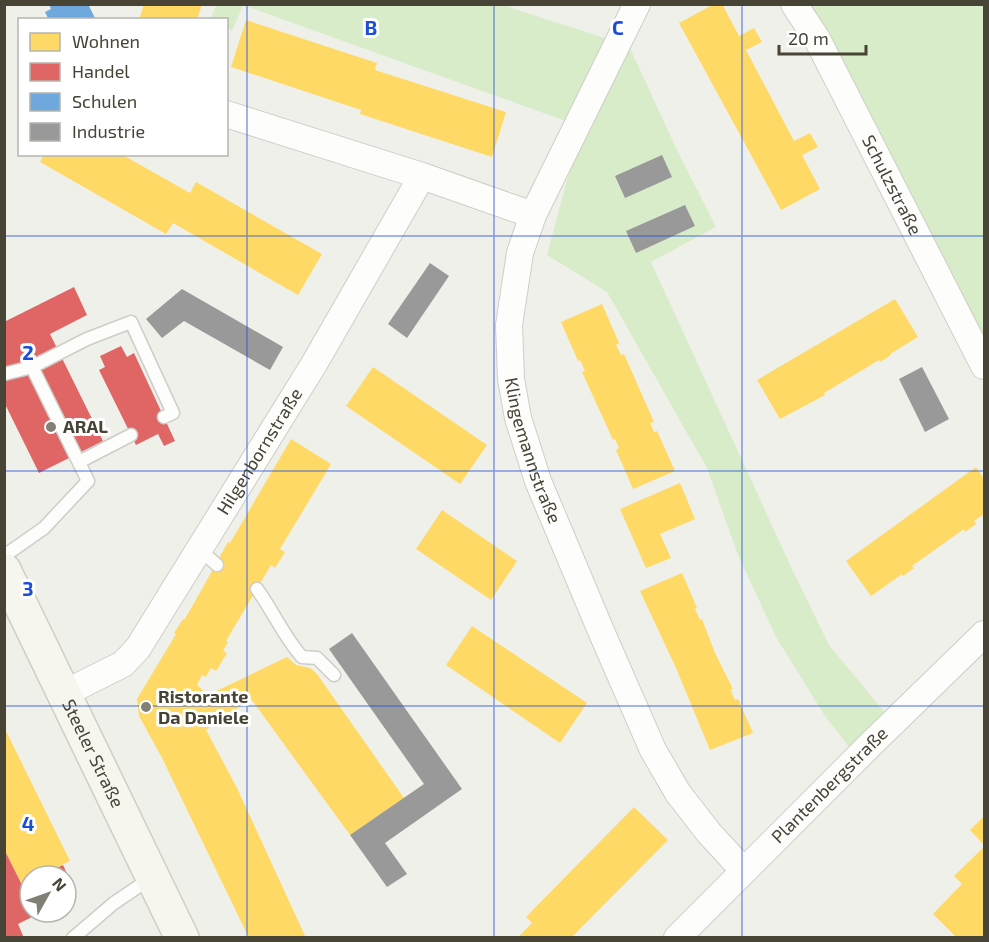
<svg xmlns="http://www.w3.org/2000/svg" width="989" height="942" font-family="'Exo 2',sans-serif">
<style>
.green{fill:#d8ecc9}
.homes{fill:#ffd966}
.shops{fill:#e06666}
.schools{fill:#6fa8dc}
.industry{fill:#999}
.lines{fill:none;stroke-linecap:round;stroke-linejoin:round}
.service-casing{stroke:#cecdc7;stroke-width:15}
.minor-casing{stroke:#cecdc7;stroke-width:28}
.secondary-casing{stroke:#d0cec1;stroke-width:36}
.service{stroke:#fdfdfc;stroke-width:12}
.minor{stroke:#fdfdfc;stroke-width:26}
.secondary{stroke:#f7f6ee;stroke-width:33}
.grid{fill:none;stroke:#1d4ed8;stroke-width:1.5;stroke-opacity:0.55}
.poi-dot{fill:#828074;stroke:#fff;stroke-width:2}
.labels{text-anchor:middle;stroke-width:6;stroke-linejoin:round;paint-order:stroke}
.street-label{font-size:18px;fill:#474335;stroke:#fff}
.poi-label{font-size:18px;font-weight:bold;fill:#474335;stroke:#fff;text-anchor:start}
.grid-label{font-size:20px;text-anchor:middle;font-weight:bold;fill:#1d4ed8;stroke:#fff;stroke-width:6;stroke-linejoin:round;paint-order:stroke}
</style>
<rect width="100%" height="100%" fill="#f0f0ea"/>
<g class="green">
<polygon points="216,5 503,5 629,46 676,148 716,227 651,262 792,569 829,645 892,721 856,756 825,716 776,637 738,555 707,468 607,292 547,255 575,150 563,120 243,5 232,31 227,28 226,20 211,19"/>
<polygon points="799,5 984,5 984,362"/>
</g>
<g class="homes">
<polygon points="144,4 202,4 197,20 139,20"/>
<polygon points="714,4 722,4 739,36 754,28 762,42 746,50 794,141 810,133 818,147 802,155 820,189 781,210 679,23"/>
<polygon points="246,20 377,63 375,70 506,112 492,157 360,114 361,110 231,67"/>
<polygon points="44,154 121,154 190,193 196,182 322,254 298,295 173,223 166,234 40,162"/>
<polygon points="895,299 918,337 890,354 891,355 880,362 879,360 824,393 825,395 780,419 757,380"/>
<polygon points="602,304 619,343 616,345 621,355 624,354 654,422 650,423 654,432 657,431 675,471 633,489 616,450 619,448 615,439 613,440 582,372 585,371 580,360 578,361 561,322"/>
<polygon points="373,367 487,445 460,484 346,406"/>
<polygon points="291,439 331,464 280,549 285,552 275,568 271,565 226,641 228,642 223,651 227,653 216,671 211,668 206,677 202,675 197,685 208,695 287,657 296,665 310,668 317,674 404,798 350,835 251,699 206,730 237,788 306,938 249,938 162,758 139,716 137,699 176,634 174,633 183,619 184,620 193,605 228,542 230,543"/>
<polygon points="976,467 984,479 984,514 974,521 976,524 965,532 964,529 912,566 914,568 903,576 902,574 871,596 846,561"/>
<polygon points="680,483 695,519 660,534 671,558 646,568 620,509"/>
<polygon points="442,510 517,561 491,600 416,549"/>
<polygon points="682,573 697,608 695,609 700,620 702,619 715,653 733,689 730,689 735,700 738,699 753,733 710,750 676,668 640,591"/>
<polygon points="472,626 587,703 560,743 446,665"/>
<polygon points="4,727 70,861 40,876 30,876 30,881 22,885 4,849"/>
<polygon points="634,807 668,840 571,938 517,938 532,923 526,917"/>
<polygon points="984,816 984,845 970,830"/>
<polygon points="984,847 984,938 957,938 933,914 962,884 954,876"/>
</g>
<g class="shops">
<polygon points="74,287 87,315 50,334 103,441 39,473 4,402 4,322"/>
<polygon points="121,346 127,357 134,353 175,441 164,446 158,434 136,445 99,370 105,367 100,356"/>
<polygon points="4,849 22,885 30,881 30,912 42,912 18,924 24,938 4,938"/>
<polygon points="63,865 73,886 69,898 66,900 66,876 40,876"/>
</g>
<polygon class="schools" points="49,4 88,4 96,20 49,20 45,12 51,9"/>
<g class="industry">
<polygon points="662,155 672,177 625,198 615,176"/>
<polygon points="685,205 695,226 636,253 626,231"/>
<polygon points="430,263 449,276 407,338 388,324"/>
<polygon points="182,289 283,347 270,370 184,321 162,338 146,319"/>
<polygon points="922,367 949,419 925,432 899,379"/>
<polygon points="352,633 462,789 385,843 407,874 387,887 350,835 424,784 329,649"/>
</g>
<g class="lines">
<g class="service-casing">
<g id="service">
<polyline points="32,367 87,339 131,322 173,413 164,417"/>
<polyline points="4,374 32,367 88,481 44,528 4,556"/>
<polyline points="79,462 131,435"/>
<polyline points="202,545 207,556 217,565"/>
<path d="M257,589C273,611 284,637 302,657L317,658L334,675"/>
<polyline points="73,938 114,903 151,878"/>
</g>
</g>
<g class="minor-casing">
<g id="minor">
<path id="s1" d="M637,4L533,215L520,253L509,325L511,379L518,418L538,481L601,631L653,750L678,793L709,833L744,871"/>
<path id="s2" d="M794,4L817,39L984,366"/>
<polyline points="226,114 422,176 533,215"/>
<path id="s3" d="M65,693L123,664L138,648L314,364L422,176"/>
<path id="s4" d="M677,938L871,744L984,634"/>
</g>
</g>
<g class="secondary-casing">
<g id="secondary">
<path id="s5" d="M4,570L182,938"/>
</g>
</g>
<use href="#service" class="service"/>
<use href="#minor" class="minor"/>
<use href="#secondary" class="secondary"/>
</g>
<path class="grid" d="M247,4V938M494,4V938M742,4V938M4,236H984M4,471H984M4,706H984"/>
<g class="poi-dot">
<circle cx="51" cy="427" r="6"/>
<circle cx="146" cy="707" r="6"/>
</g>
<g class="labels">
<g class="street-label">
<text dy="6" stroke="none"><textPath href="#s2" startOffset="206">Schulzstraße</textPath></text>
<text dy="6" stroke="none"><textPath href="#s1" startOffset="477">Klingemannstraße</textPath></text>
<text dy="6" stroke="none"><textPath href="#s3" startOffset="318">Hilgenbornstraße</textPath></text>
<text dy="6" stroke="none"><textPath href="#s5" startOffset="204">Steeler Straße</textPath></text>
<text dy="6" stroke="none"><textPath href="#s4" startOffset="216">Plantenbergstraße</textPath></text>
</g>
<g class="poi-label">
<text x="63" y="433">ARAL</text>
<text x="158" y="703">Ristorante<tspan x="158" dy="21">Da Daniele</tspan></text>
</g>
</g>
<g class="grid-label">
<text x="371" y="35">B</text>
<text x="618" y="35">C</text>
<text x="28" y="360">2</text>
<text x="28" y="596">3</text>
<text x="28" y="831">4</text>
</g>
<rect width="989" height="942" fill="none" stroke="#474335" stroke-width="12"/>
<rect x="18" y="18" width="210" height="138" fill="#ffffff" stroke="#b5b4ae" stroke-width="1.5"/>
<rect x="30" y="33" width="30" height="18" fill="#ffd966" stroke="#b5b4ae" stroke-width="1.5"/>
<text x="72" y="48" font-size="18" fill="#474335">Wohnen</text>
<rect x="30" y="63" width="30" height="18" fill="#e06666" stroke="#b5b4ae" stroke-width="1.5"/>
<text x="72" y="78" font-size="18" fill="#474335">Handel</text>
<rect x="30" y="93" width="30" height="18" fill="#6fa8dc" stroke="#b5b4ae" stroke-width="1.5"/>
<text x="72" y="108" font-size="18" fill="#474335">Schulen</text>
<rect x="30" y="123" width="30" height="18" fill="#999999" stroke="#b5b4ae" stroke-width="1.5"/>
<text x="72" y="138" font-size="18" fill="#474335">Industrie</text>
<g transform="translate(48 894) rotate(50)"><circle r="28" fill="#ffffff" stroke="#b5b4ae" stroke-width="1.5"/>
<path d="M0-4.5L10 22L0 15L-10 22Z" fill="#828074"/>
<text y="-9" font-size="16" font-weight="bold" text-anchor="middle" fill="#474335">N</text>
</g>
<path d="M779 45v9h87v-9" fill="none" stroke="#474335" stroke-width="3"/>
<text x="788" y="45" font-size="18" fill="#474335" stroke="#ffffff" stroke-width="4.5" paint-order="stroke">20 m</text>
</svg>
